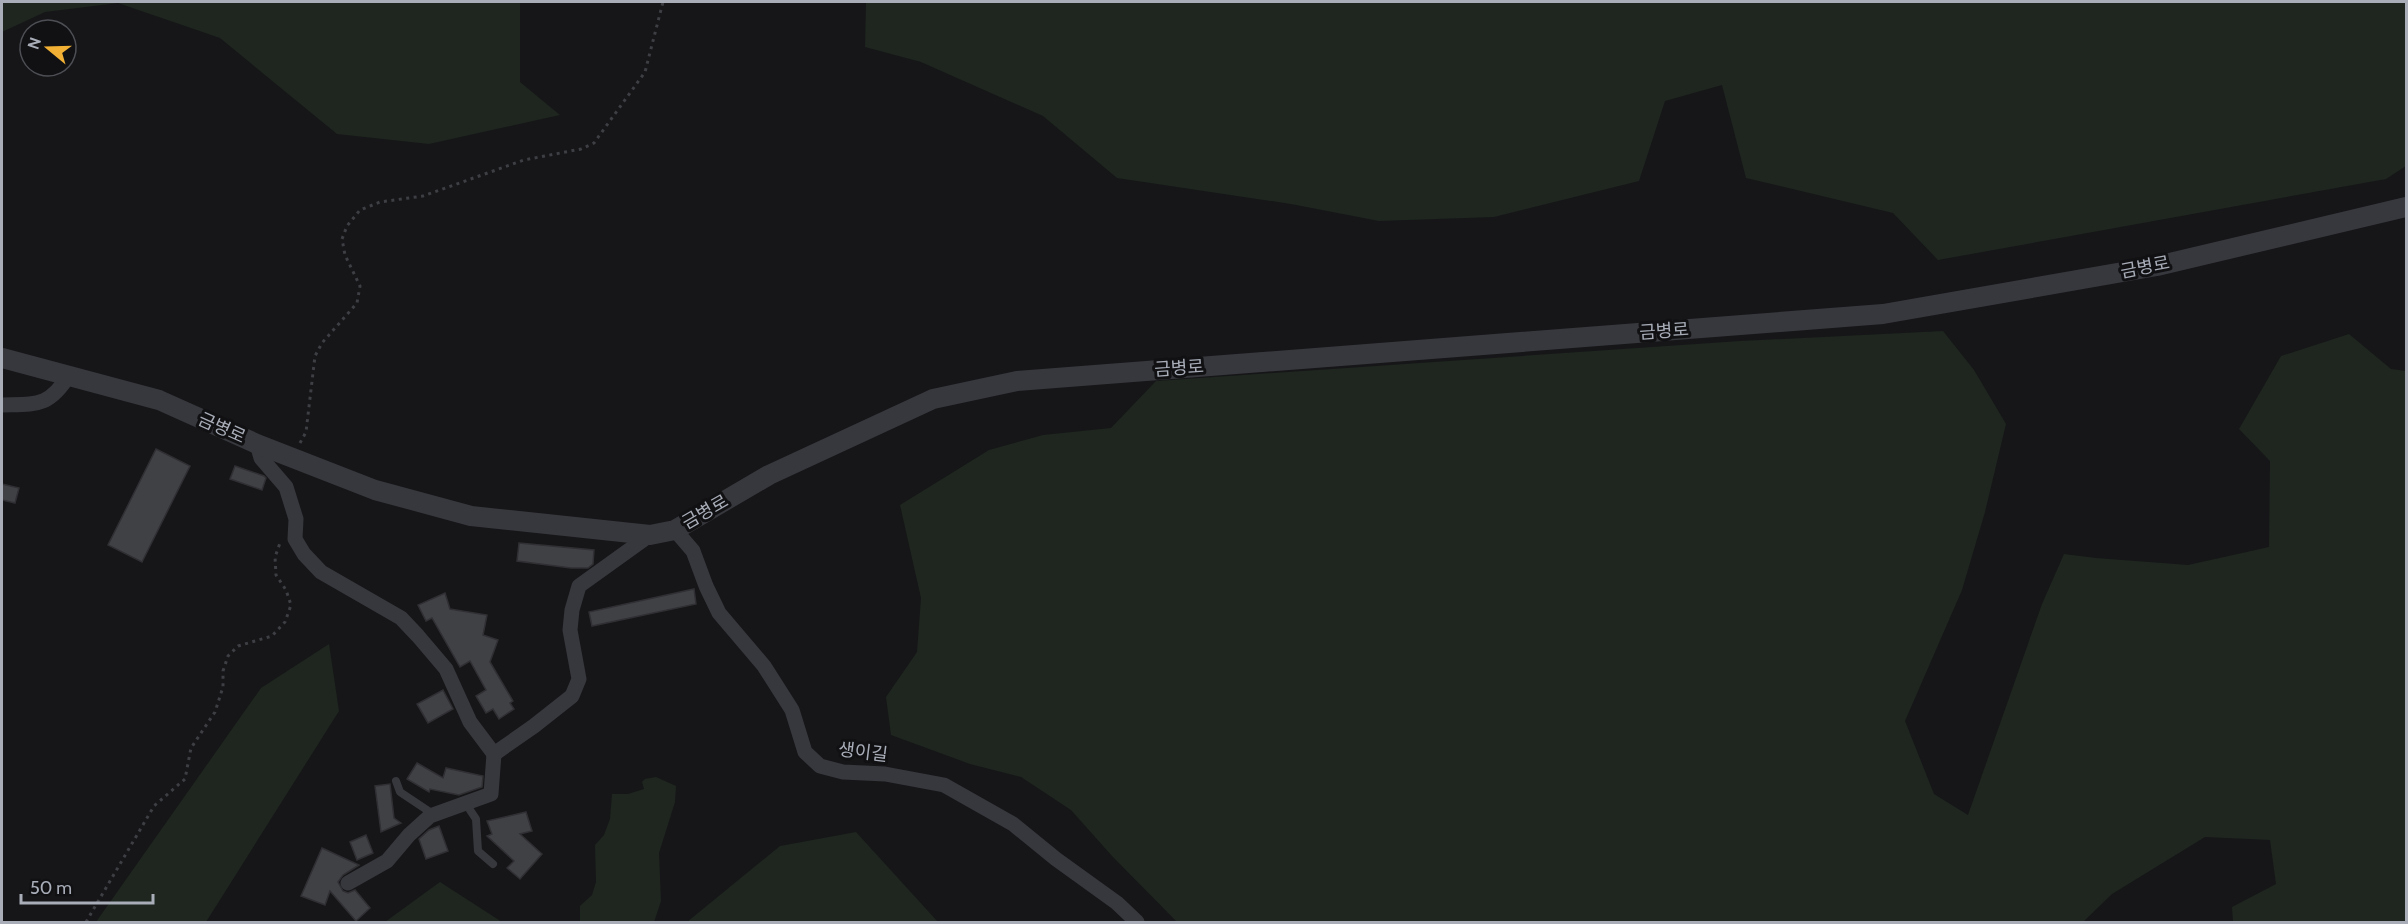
<svg xmlns="http://www.w3.org/2000/svg" width="2408" height="924" font-family="Cabin,'Noto Sans KR',sans-serif">
<style>
.green{fill:#1e261f}
.building{fill:#404145;stroke:#303034;stroke-width:1.5}
.lines{fill:none;stroke-linecap:round;stroke-linejoin:round}
.path{stroke:#3d3f44;stroke-width:3;stroke-dasharray:3 4.5;stroke-linecap:butt}
.service{stroke:#37383d;stroke-width:8}
.minor{stroke:#37383d;stroke-width:15}
.tertiary{stroke:#37383d;stroke-width:20}
.labels{text-anchor:middle;stroke-width:6;stroke-linejoin:round;paint-order:stroke}
.street-label{font-size:18px;fill:#a8adb8;stroke:#111113}
</style>
<rect width="100%" height="100%" fill="#161618"/>
<g class="green">
<polygon points="2,2 520,2 520,82 560,115 429,144 337,134 220,38 118,3 45,12 2,32"/>
<polygon points="866,2 2406,2 2406,166 2386,179 1938,260 1893,213 1746,178 1722,85 1665,101 1639,181 1494,217 1379,221 1291,204 1117,178 1043,116 921,62 865,47"/>
<polygon points="1943,331 1974,370 2006,424 1985,512 1962,590 1905,721 1934,794 1968,815 2042,604 2064,554 2096,558 2188,565 2269,547 2270,461 2239,429 2281,356 2349,334 2391,369 2406,371 2406,922 2233,922 2232,907 2276,884 2270,840 2205,837 2112,894 2083,922 1177,922 1112,856 1071,810 1021,777 970,764 891,735 886,697 917,652 921,598 900,505 989,450 1043,435 1111,428 1156,381 1740,341"/>
<polygon points="329,644 339,711 206,922 96,922 261,688"/>
<polygon points="656,777 676,786 675,802 659,853 661,901 654,922 580,922 580,906 592,895 596,882 595,845 604,835 610,819 612,794 628,794 644,789 642,782 645,779"/>
<polygon points="856,832 938,922 687,922 780,846"/>
<polygon points="440,882 502,922 385,922"/>
</g>
<g class="building">
<polygon points="156,449 190,466 142,562 108,545"/>
<polygon points="235,466 264,476 266,478 262,490 230,479"/>
<polygon points="2,484 19,488 15,503 2,500"/>
<polygon points="519,543 594,550 593,564 588,568 571,568 517,561"/>
<polygon points="694,589 696,604 592,626 589,612"/>
<polygon points="445,593 450,609 487,615 483,635 498,640 490,662 513,701 510,703 514,709 499,719 493,709 486,713 476,696 486,690 470,661 460,667 432,618 426,621 418,605"/>
<polygon points="443,690 453,709 428,723 417,704"/>
<polygon points="417,763 443,778 446,768 483,776 482,787 459,795 430,789 429,792 407,779"/>
<polygon points="390,784 394,818 401,823 381,832 375,786"/>
<polygon points="526,812 532,831 520,834 542,854 520,879 507,868 514,861 487,836 492,834 487,821"/>
<polygon points="439,826 448,851 426,859 419,839 429,830"/>
<polygon points="366,835 373,853 357,860 350,842"/>
<polygon points="322,848 359,865 343,875 338,882 343,891 348,893 355,890 370,908 356,921 330,891 325,905 301,896"/>
</g>
<g class="lines">
<g class="path">
<polyline points="300,443 306,432 315,356 322,343 357,303 360,286 345,255 342,239 347,226 360,210 380,202 423,196 524,160 581,149 594,143 645,72 663,2"/>
<polyline points="86,922 154,806 185,779 191,748 215,712 223,687 223,671 228,656 238,646 272,636 285,622 291,605 286,590 276,575 275,557 280,543"/>
</g>
<g class="service">
<polyline points="396,781 400,792 433,814"/>
<polyline points="466,804 476,819 478,851 493,864"/>
</g>
<g class="minor">
<path d="M2,405C37,404 49,407 69,375"/>
<polyline points="257,444 261,458 286,487 296,519 295,539 304,554 321,572 401,618 418,636 446,669 470,722 494,754 534,726 572,696 579,679 570,630 572,610 579,586 650,535"/>
<polyline points="675,530 693,551 706,586 719,613 764,666 792,710 805,752 820,766 843,772 885,774 944,785 1013,824 1056,859 1117,903 1137,922"/>
<polyline points="348,883 387,861 409,835 430,816 491,794 494,754"/>
</g>
<polyline class="tertiary" points="2,358 159,400 257,444 375,490 471,516 650,535 675,530 769,475 933,399 1017,381 1883,314 2157,266 2406,207"/>
</g>
<g class="labels">
<g class="street-label">
<text transform="translate(2145 267) rotate(-11)" y="6">금병로</text>
<text transform="translate(1664 331) rotate(-4)" y="6">금병로</text>
<text transform="translate(1179 368) rotate(-4)" y="6">금병로</text>
<text transform="translate(222 428) rotate(24)" y="6">금병로</text>
<text transform="translate(705 512) rotate(-30)" y="6">금병로</text>
<text transform="translate(863 752) rotate(7)" y="6">생이길</text>
</g>
</g>
<rect width="2408" height="924" fill="none" stroke="#a8adb8" stroke-width="6"/>
<g transform="translate(48 48) rotate(289)"><circle r="28" fill="#111113" stroke="#4d4f55" stroke-width="1.5"/>
<path d="M0-4.5L10 22L0 15L-10 22Z" fill="#f2b134"/>
<text y="-9" font-size="16" font-weight="bold" text-anchor="middle" fill="#a8adb8">N</text>
</g>
<path d="M21 894v9h132v-9" fill="none" stroke="#a8adb8" stroke-width="3"/>
<text x="30" y="894" font-size="18" fill="#a8adb8" stroke="#111113" stroke-width="4.5" paint-order="stroke">50 m</text>
</svg>
